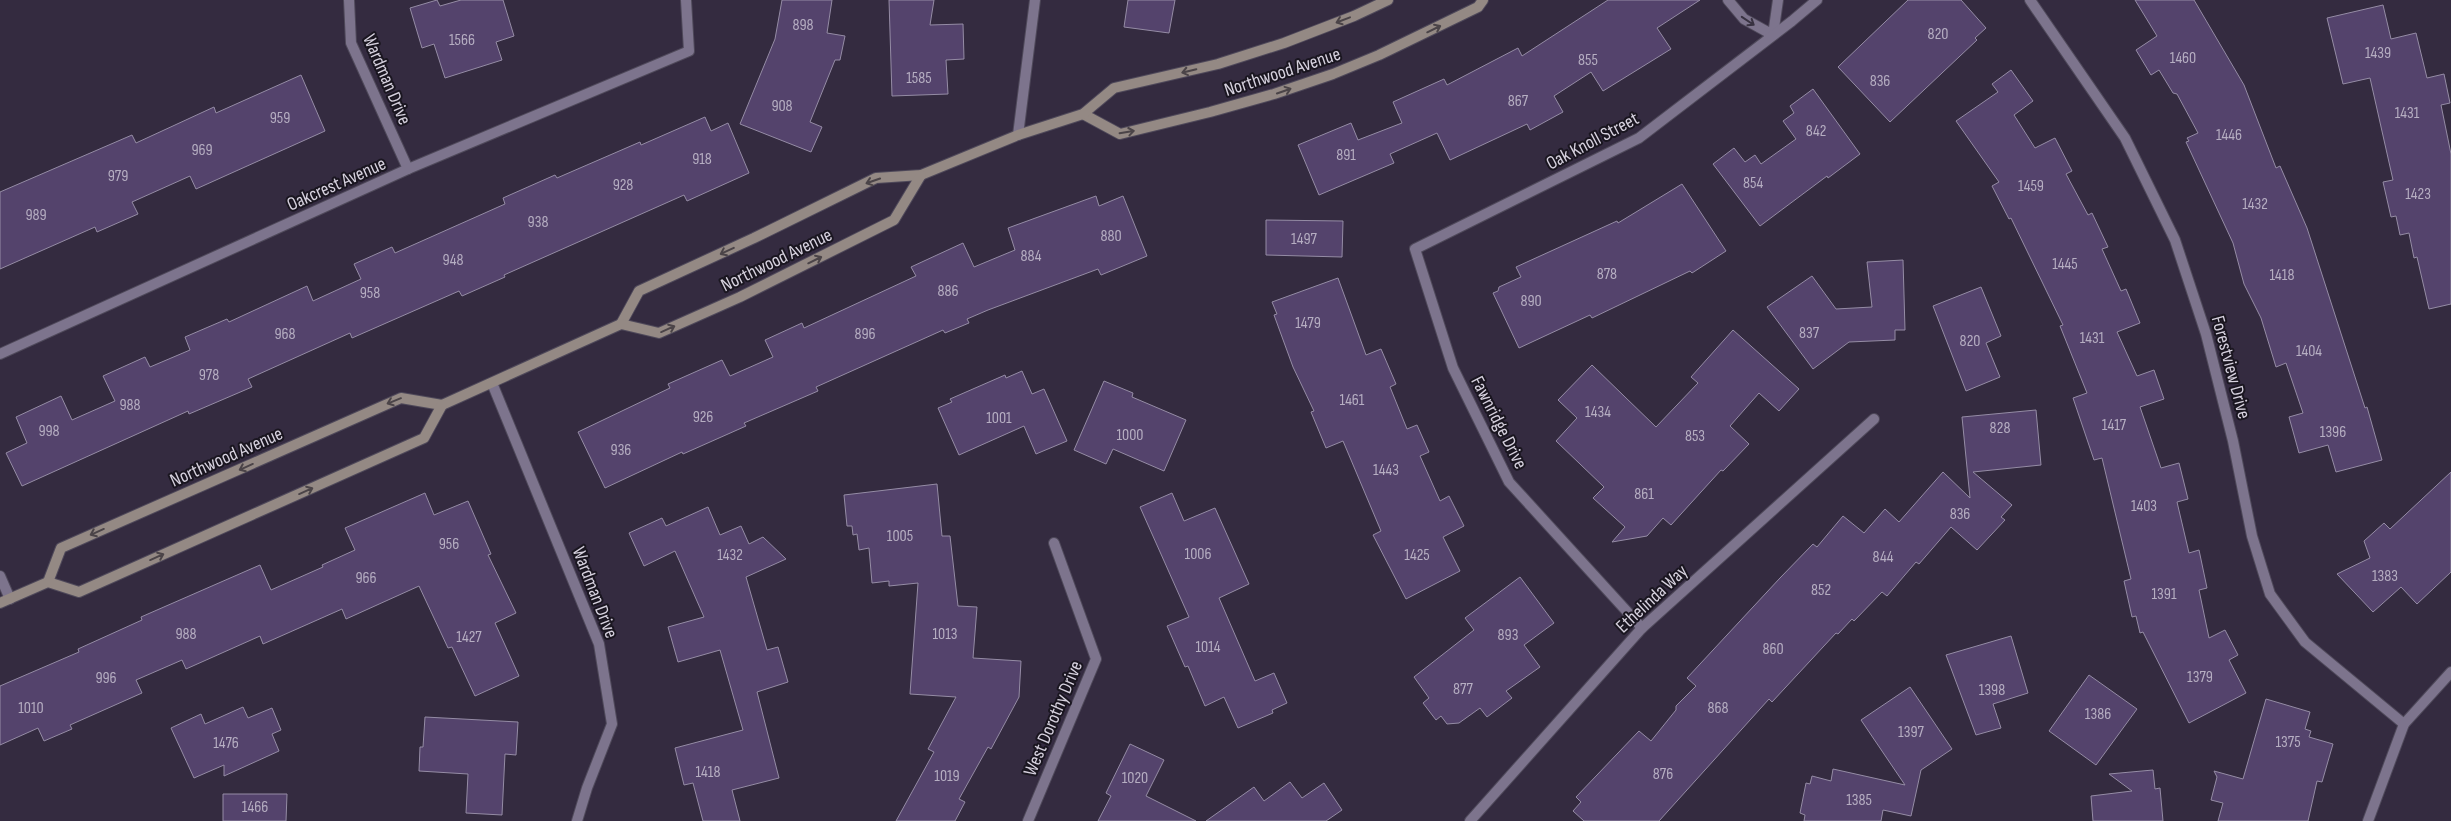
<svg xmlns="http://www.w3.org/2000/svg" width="2451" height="821" font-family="'Sofia Sans Condensed',sans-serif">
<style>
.building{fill:#54436c;stroke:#958ca5}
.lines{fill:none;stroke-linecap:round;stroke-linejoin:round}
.street-casing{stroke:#4f495a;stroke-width:12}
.secondary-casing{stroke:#4f495a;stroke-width:12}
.street{stroke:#7d748d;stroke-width:10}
.secondary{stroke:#948984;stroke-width:10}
.oneway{stroke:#4b4448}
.oneway2{stroke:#383241}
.labels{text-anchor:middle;stroke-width:4;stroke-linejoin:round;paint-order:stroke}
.number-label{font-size:16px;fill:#b6aec2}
.street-label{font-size:19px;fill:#d6d1de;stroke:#1a1620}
</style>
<rect width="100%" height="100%" fill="#342b40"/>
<g class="building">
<polygon points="437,0 440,6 461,0 503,0 514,36 496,42 502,60 445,78 434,44 422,48 410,8"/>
<polygon points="782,0 832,0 827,33 845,36 840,60 835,60 810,122 822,127 811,152 740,124 775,39"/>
<polygon points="889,0 934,0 930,25 963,24 964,59 946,60 948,94 892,96"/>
<polygon points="1128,0 1175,0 1169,33 1124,27"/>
<polygon points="1608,0 1700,0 1657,28 1671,49 1603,91 1591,72 1554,96 1563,112 1530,130 1527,124 1450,160 1437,133 1390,154 1394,163 1319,195 1298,145 1351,123 1358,140 1402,123 1393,102 1444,79 1447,85 1518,48 1522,56"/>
<polygon points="1908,0 1961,0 1986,28 1975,38 1977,40 1890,122 1838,67"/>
<polygon points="2135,0 2194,0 2244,85 2276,168 2280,166 2307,228 2365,408 2367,407 2382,460 2336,472 2328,445 2299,453 2289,417 2303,413 2286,363 2276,367 2261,318 2244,284 2233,243 2186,142 2189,141 2187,138 2198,133 2177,94 2173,93 2159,70 2151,75 2136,50 2157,36"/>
<polygon points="2383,5 2391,39 2416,33 2427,78 2444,74 2450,103 2441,105 2451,154 2451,304 2429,309 2417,257 2414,258 2409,233 2400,235 2396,216 2391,217 2383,182 2393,180 2370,78 2343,84 2327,18"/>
<polygon points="2011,70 2033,101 2014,115 2035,148 2055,138 2072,171 2066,174 2088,215 2092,213 2108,247 2102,249 2121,291 2126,289 2140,323 2117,332 2137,376 2154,370 2164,399 2140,407 2161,468 2179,463 2188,499 2177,502 2189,553 2199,550 2207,588 2199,590 2209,638 2225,630 2238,655 2229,660 2246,693 2189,723 2143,632 2140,633 2136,616 2132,617 2124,581 2131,579 2102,458 2094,460 2073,398 2087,393 2060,326 2063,325 2011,218 2009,219 1992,186 1999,182 1956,121 1998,92 1992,84"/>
<polygon points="301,75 325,131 196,189 190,176 132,202 138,214 97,232 95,227 0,269 0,192 132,135 136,143 214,107 216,113"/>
<polygon points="1813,89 1860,154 1828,178 1827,176 1760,226 1713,164 1734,148 1745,162 1755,155 1761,164 1796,139 1783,121 1794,113 1790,106"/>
<polygon points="705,117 711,131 728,123 749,173 687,201 684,195 504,275 505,277 462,296 459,291 352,338 350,333 248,379 252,387 189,414 188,411 22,486 6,453 27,443 16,417 61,396 72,420 115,401 103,376 145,357 150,367 190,350 185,337 227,319 229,322 307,286 313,301 361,279 354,264 392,247 395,253 505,204 503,198 555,175 557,178 640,142 641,145"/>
<polygon points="1682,184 1726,251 1692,273 1690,271 1592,318 1590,315 1519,348 1493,293 1498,291 1499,287 1521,277 1516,267 1617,221 1618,223"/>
<polygon points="1096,196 1099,206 1123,196 1147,256 1101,275 1098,269 988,310 967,319 969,323 945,333 943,330 816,387 818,391 744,423 746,426 683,454 682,452 605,488 578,432 670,388 668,384 722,360 730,376 773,357 765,340 802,323 804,328 916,276 911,267 963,243 974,267 1015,250 1008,228"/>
<polygon points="1266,220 1343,221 1342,257 1266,255"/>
<polygon points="1903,260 1905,330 1895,330 1895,340 1849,342 1813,369 1767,307 1812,276 1836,309 1872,307 1867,262"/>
<polygon points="1338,278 1366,355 1381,349 1396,384 1390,387 1407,429 1417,425 1429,452 1420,456 1440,501 1449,496 1464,526 1443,537 1460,571 1406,599 1373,535 1381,531 1343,441 1326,448 1311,412 1314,411 1293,367 1274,315 1277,314 1272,302"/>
<polygon points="1981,287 2001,336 1986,343 2000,377 1966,391 1933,306"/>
<polygon points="1733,330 1799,389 1779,411 1759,393 1730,426 1749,444 1723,471 1721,470 1671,525 1663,518 1647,536 1612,542 1625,527 1593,498 1604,487 1556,441 1577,418 1558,400 1592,365 1656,427 1698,383 1691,377"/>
<polygon points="1022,371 1032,394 1044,389 1067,441 1036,454 1024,426 959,455 938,408 952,402 950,399 1005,375 1006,378"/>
<polygon points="1104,381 1133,393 1132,397 1186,420 1164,471 1113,449 1106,464 1074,450"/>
<polygon points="2036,410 2041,465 1973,472 2012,505 2001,517 2005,520 1977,550 1951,527 1919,564 1916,562 1887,596 1882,592 1854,621 1852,619 1838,634 1836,633 1772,702 1769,699 1659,821 1584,821 1573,811 1581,802 1576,797 1639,731 1651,741 1676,710 1676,706 1696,686 1687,678 1780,578 1813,544 1817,547 1843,516 1864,533 1885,509 1899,522 1943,472 1970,498 1962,417"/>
<polygon points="2451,472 2451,572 2417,604 2401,587 2373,612 2337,574 2370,558 2364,541 2384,523 2390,529"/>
<polygon points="937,484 942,536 950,536 958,606 977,607 973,658 1021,661 1019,697 991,749 988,747 959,799 965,802 955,821 896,821 934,752 928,749 956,697 910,694 918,583 889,586 889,581 872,583 869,548 859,550 857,534 853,535 852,526 847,526 844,495"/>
<polygon points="425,493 434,515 468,501 491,554 488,555 516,613 495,623 519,676 475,696 452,647 448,648 419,586 346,619 342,609 263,644 260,636 186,669 182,660 136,680 142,693 70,725 72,729 44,741 38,728 0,745 0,686 79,652 78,649 142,620 141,617 260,565 271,590 323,567 322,565 355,550 345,528"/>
<polygon points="1172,493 1184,521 1215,508 1249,584 1219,598 1255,681 1274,673 1287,703 1272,710 1273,713 1238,728 1224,697 1205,706 1188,666 1185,667 1167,626 1189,617 1140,507"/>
<polygon points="708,507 720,535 741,526 749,544 763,537 786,559 746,577 767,650 778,647 788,682 757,692 779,778 732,790 740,821 703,821 693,783 684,785 675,748 743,730 720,650 678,662 668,627 704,617 675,551 644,566 629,533 662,518 666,526"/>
<polygon points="1520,577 1554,623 1524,645 1540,667 1506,691 1512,698 1487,717 1480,708 1459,723 1447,724 1441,716 1436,720 1423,703 1429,698 1414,677 1474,630 1465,618"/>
<polygon points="2011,636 2028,693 1993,704 2001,728 1976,735 1946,655"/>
<polygon points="2089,675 2137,709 2096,765 2049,731"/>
<polygon points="1910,687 1952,749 1921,770 1911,816 1883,810 1881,821 1804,821 1805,815 1800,813 1806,783 1810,784 1812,776 1831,781 1833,769 1905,785 1861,720"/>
<polygon points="2266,699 2310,712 2305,729 2311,731 2309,737 2333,744 2322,782 2317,781 2308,821 2218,821 2223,803 2211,800 2217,777 2214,771 2243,779"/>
<polygon points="243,707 248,718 272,708 281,730 272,734 279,751 224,776 224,765 194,778 171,728 201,714 205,724"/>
<polygon points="425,717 518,722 516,755 505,754 502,815 466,813 468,774 419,771 420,747 423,747"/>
<polygon points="1130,744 1164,760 1146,796 1196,821 1098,821 1111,796 1106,793"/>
<polygon points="2153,770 2155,789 2160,788 2163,821 2093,821 2091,796 2132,791 2109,774"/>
<polygon points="1290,782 1302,798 1324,783 1342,810 1326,821 1206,821 1254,787 1264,801"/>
<polygon points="223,794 287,794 286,821 223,821"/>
</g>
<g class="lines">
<g class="street-casing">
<g id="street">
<polyline points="349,0 351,43 408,169"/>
<polyline points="1728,0 1744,19 1773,35 1778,0"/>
<polyline points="2030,0 2125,138 2175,240 2206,334 2233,441 2252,536 2270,594 2305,642 2404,724"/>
<polyline points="1018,135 1035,0"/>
<polyline points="0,354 408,169 689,51 686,0"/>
<polyline points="492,383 599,644 612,724 587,788 577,821"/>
<polyline points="0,576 10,599"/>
<polyline points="1642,628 1509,482 1453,368 1415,249 1639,138 1792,21 1817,0"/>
<polyline points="1028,821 1096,659 1054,543"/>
<polyline points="1470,821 1642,628 1874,419"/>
<polyline points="2368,821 2404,724 2451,672"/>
</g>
</g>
<g class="secondary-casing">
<g id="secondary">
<polyline points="1083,114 1120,134 1210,112 1274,94 1333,74 1379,55 1478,7 1483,0"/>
<polyline points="621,324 639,291 754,238 876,178 921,175 1018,135 1083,114 1114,88 1218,64 1284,43 1354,16 1388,0"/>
<polyline points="48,582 61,548 401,398 442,405 621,324 659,333 740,297 894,220 921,175"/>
<polyline points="0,603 48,582 79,592 424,438 442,405"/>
</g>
</g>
<use href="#street" class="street"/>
<use href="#secondary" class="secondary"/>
</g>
<defs><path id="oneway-shaft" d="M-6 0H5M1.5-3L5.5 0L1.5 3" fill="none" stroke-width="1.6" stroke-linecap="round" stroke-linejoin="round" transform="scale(1.25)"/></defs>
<g class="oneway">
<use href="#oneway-shaft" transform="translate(1343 20) rotate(159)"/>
<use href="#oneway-shaft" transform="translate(1434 29) rotate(-26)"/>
<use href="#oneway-shaft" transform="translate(1189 71) rotate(167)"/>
<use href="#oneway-shaft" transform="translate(1284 91) rotate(-19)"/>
<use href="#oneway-shaft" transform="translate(1127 132) rotate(-9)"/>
<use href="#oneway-shaft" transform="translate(873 181) rotate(161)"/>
<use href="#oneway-shaft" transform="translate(727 251) rotate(155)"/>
<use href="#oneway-shaft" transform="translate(815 260) rotate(-26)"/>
<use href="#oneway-shaft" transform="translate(668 329) rotate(-24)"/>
<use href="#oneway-shaft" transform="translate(394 401) rotate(158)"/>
<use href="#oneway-shaft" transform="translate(246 467) rotate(156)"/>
<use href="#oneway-shaft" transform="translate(306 491) rotate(-24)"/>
<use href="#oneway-shaft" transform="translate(97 532) rotate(156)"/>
<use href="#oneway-shaft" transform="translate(157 557) rotate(-24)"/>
</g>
<use class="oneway2" href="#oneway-shaft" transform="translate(1748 21) rotate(34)"/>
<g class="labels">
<g class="number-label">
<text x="803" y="30">898</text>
<text x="1938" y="39">820</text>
<text x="462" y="45">1566</text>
<text x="2378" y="58">1439</text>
<text x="2183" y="63">1460</text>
<text x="1588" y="65">855</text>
<text x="919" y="83">1585</text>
<text x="1880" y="86">836</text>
<text x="1518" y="106">867</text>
<text x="782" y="111">908</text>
<text x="2407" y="118">1431</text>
<text x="280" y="123">959</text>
<text x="1816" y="136">842</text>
<text x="2229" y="140">1446</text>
<text x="202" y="155">969</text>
<text x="1346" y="160">891</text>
<text x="702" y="164">918</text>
<text x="118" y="181">979</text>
<text x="1753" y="188">854</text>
<text x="623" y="190">928</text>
<text x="2031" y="191">1459</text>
<text x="2418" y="199">1423</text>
<text x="2255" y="209">1432</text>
<text x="36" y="220">989</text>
<text x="538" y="227">938</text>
<text x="1111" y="241">880</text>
<text x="1304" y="244">1497</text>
<text x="1031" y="261">884</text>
<text x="453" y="265">948</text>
<text x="2065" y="269">1445</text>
<text x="1607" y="279">878</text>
<text x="2282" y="280">1418</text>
<text x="948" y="296">886</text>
<text x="370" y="298">958</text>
<text x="1531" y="306">890</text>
<text x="1308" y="328">1479</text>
<text x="1809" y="338">837</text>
<text x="285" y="339">968</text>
<text x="865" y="339">896</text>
<text x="2092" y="343">1431</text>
<text x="1970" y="346">820</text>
<text x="2309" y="356">1404</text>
<text x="209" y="380">978</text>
<text x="1352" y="405">1461</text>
<text x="130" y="410">988</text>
<text x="1598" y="417">1434</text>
<text x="703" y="422">926</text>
<text x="999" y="423">1001</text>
<text x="2114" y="430">1417</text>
<text x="2000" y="433">828</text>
<text x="49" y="436">998</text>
<text x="2333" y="437">1396</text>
<text x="1130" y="440">1000</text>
<text x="1695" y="441">853</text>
<text x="621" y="455">936</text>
<text x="1386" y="475">1443</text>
<text x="1644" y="499">861</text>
<text x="2144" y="511">1403</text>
<text x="1960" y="519">836</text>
<text x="900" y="541">1005</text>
<text x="449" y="549">956</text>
<text x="1198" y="559">1006</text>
<text x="730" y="560">1432</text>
<text x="1417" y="560">1425</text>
<text x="1883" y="562">844</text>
<text x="2385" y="581">1383</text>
<text x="366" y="583">966</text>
<text x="1821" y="595">852</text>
<text x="2164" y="599">1391</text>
<text x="186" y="639">988</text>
<text x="945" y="639">1013</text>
<text x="1508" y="640">893</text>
<text x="469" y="642">1427</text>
<text x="1208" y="652">1014</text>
<text x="1773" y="654">860</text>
<text x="2200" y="682">1379</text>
<text x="106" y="683">996</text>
<text x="1463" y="694">877</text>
<text x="1992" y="695">1398</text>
<text x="31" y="713">1010</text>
<text x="1718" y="713">868</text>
<text x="2098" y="719">1386</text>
<text x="1911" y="737">1397</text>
<text x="2288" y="747">1375</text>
<text x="226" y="748">1476</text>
<text x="708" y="777">1418</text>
<text x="1663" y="779">876</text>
<text x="947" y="781">1019</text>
<text x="1135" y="783">1020</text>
<text x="1859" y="805">1385</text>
<text x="255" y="812">1466</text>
</g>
<g class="street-label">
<text transform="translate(1282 71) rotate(-18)" y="7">Northwood Avenue</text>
<text transform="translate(388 79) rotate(67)" y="7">Wardman Drive</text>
<text transform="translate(1592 140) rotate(-28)" y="7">Oak Knoll Street</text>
<text transform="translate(336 183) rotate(-24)" y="7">Oakcrest Avenue</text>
<text transform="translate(776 259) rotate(-26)" y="7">Northwood Avenue</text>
<text transform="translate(2232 367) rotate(75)" y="7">Forestview Drive</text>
<text transform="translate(1500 422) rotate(63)" y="7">Fawnridge Drive</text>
<text transform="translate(226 456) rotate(-24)" y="7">Northwood Avenue</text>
<text transform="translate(596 592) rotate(69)" y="7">Wardman Drive</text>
<text transform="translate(1651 598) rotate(-43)" y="7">Ethelinda Way</text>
<text transform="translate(1052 718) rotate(-67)" y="7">West Dorothy Drive</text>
</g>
</g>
</svg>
